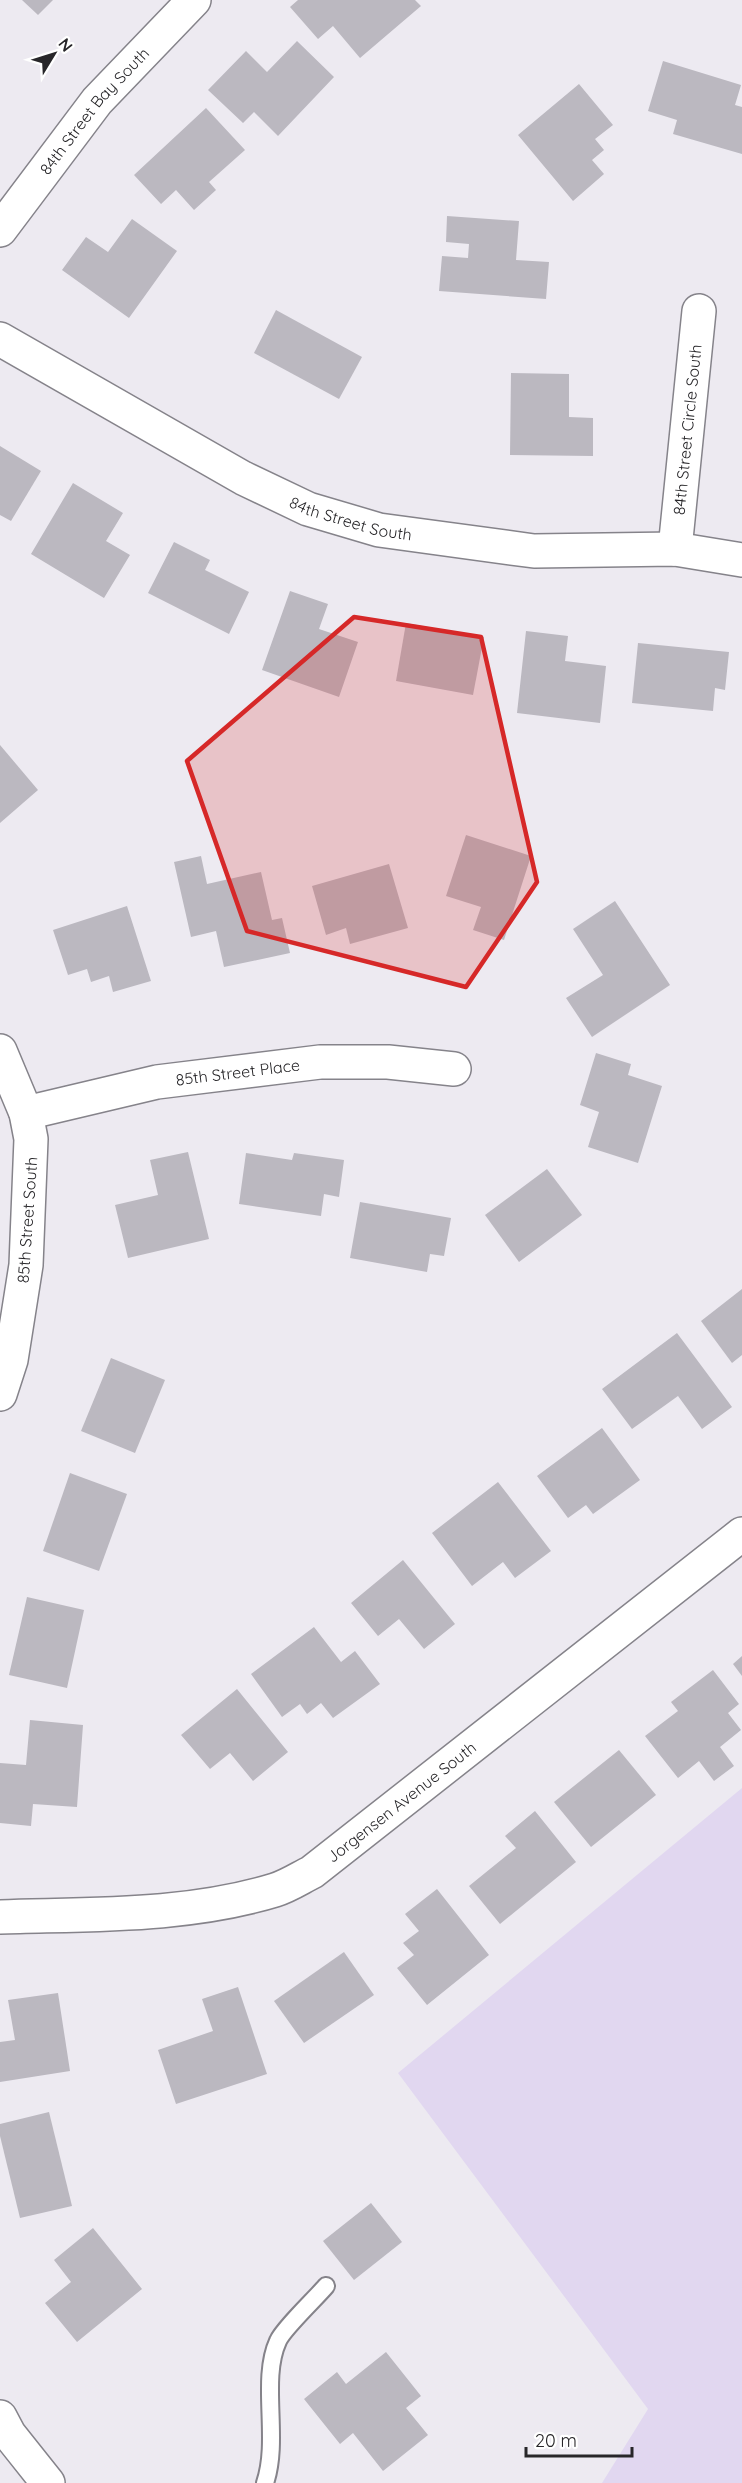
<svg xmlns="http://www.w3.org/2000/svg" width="742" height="2483" font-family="Quicksand,sans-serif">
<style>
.green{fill:#e1d7f0}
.building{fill:#bbb8c0}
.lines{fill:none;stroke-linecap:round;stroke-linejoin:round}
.service-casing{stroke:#85838a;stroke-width:20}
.minor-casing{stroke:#85838a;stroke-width:36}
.service{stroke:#fff;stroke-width:16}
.minor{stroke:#fff;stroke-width:33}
.marked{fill:#d62828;fill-opacity:0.2;stroke:#d62828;stroke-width:4.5;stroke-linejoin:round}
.labels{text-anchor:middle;stroke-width:4.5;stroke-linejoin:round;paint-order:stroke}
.street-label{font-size:16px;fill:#272629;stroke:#fff}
</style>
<rect width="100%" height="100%" fill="#edeaf1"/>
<polygon class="green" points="742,1788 742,2483 602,2483 648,2409 398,2073"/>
<g class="building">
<polygon points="22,0 53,0 38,15"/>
<polygon points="298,0 415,0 421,6 360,58 333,26 318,39 290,7"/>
<polygon points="297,41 334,77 278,136 254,112 243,123 208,90 246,51 267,72"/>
<polygon points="663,61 741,85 735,105 742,107 742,154 673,134 677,120 648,111"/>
<polygon points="579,84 613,125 595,139 604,150 592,160 604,174 573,201 518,135"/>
<polygon points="206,108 245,150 209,182 216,190 194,210 176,190 161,204 134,175"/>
<polygon points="447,216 519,221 516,260 549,262 546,299 439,291 442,256 468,258 469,244 446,242"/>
<polygon points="132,219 177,251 129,318 62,270 86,237 108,252"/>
<polygon points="276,310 362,357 339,399 254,353"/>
<polygon points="511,373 569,374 569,417 593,418 593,456 510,455"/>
<polygon points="0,446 41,471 11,521 0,515"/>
<polygon points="73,483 123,513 106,541 130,555 104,598 31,554"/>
<polygon points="174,542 210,560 205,570 249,592 229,634 148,593"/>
<polygon points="290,591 328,604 319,629 358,642 339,697 262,670"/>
<polygon points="406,623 484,637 473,695 396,681"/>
<polygon points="526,631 568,636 565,661 606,666 600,723 517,713"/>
<polygon points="638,643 729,652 725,690 715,688 713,711 632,703"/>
<polygon points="0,745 38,790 0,823"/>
<polygon points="466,835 531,856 504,940 473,930 481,907 446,896"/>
<polygon points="201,856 207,884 261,872 272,920 282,918 290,953 224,967 216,931 191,937 174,862"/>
<polygon points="389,864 408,928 350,944 346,928 326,935 312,886"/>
<polygon points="615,901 670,985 592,1037 566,998 603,975 573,929"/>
<polygon points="127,906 151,981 113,992 109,976 91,982 87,969 68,975 53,930"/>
<polygon points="596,1053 631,1064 628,1075 662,1086 638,1163 588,1147 599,1112 580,1105"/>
<polygon points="188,1152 209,1239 128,1258 115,1205 158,1195 150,1160"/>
<polygon points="246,1153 292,1160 294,1153 344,1160 339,1197 324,1194 321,1216 239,1204"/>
<polygon points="547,1169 582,1215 519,1262 485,1215"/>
<polygon points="360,1202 451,1218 444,1256 430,1254 427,1272 350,1258"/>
<polygon points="742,1289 742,1355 732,1363 701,1321"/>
<polygon points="677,1333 732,1407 702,1429 678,1396 632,1429 602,1389"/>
<polygon points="111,1358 165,1380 135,1453 81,1431"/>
<polygon points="602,1428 640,1480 593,1514 586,1505 568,1518 537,1476"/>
<polygon points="70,1473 127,1494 99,1571 43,1551"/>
<polygon points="498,1482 551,1551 515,1578 503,1562 472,1586 432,1533"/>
<polygon points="403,1560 455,1624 424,1649 399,1619 378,1636 351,1603"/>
<polygon points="27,1597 84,1610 67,1688 9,1675"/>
<polygon points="314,1627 341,1662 355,1651 380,1684 333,1718 321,1703 307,1714 300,1704 282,1717 251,1674"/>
<polygon points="742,1656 742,1676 733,1664"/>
<polygon points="713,1670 739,1704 728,1713 741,1730 720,1747 734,1766 714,1781 699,1761 678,1778 645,1736 678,1711 671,1702"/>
<polygon points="237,1689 288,1752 253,1781 230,1753 210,1769 181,1735"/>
<polygon points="30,1720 83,1725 77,1807 33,1804 31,1826 0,1823 0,1763 26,1765"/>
<polygon points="619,1750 656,1795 591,1847 554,1802"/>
<polygon points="535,1811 576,1862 500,1924 469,1886 516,1848 505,1836"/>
<polygon points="437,1889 489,1955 427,2005 397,1968 414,1955 403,1943 419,1931 405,1914"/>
<polygon points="344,1952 374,1995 304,2043 274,2001"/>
<polygon points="238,1987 267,2074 176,2104 158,2050 213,2031 202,1999"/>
<polygon points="58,1993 70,2071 0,2082 0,2042 15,2040 8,2000"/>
<polygon points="49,2112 72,2206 20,2218 0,2136 0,2124"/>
<polygon points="371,2203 402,2242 354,2280 323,2241"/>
<polygon points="93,2228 142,2289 77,2342 45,2303 71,2282 54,2260"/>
<polygon points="386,2352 421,2396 406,2408 428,2435 383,2471 353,2433 340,2444 304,2399 337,2372 346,2384"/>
</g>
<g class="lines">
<g class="service-casing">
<path id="service" d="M265,2483C280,2439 260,2380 278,2341C283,2329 316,2298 326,2286"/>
</g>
<g class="minor-casing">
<g id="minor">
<path id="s1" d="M0,230L97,101L194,0"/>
<path id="s2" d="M0,339L243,478L308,509L379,530L534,551L675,549L742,560"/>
<path id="s3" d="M675,549L699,311"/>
<polyline points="0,1051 26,1113 31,1139 26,1265 11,1360 0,1394"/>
<path id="s4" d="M26,1113L157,1082L320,1062H388L454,1069"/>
<path id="s5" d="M0,1917C91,1914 187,1917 275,1890C288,1886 300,1878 312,1872L742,1534"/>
<polyline points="0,2417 9,2434 48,2483"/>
</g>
</g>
<use href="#service" class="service"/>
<use href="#minor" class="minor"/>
</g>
<path class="marked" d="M354,617L481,637L537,882L466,987L247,931L187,761Z"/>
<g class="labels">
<g class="street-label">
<text dy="6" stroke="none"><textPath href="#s1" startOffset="152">84th Street Bay South</textPath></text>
<text dy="6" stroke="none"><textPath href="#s3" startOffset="120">84th Street Circle South</textPath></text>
<text dy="6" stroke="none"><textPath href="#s2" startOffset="396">84th Street South</textPath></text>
<text dy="6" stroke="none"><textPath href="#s4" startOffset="216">85th Street Place</textPath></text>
<text transform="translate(27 1220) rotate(-86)" y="6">85th Street South</text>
<text dy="6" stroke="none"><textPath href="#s5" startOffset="432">Jorgensen Avenue South</textPath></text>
</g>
</g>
<g transform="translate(54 54) rotate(52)" stroke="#ffffff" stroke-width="4.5" paint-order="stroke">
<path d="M0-4.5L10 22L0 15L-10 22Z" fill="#272629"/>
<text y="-9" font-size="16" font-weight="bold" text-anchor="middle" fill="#272629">N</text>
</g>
<path d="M526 2447v9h106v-9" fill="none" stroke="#272629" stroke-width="3"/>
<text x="535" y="2447" font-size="18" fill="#272629" stroke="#ffffff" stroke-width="4.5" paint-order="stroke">20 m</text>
</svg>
